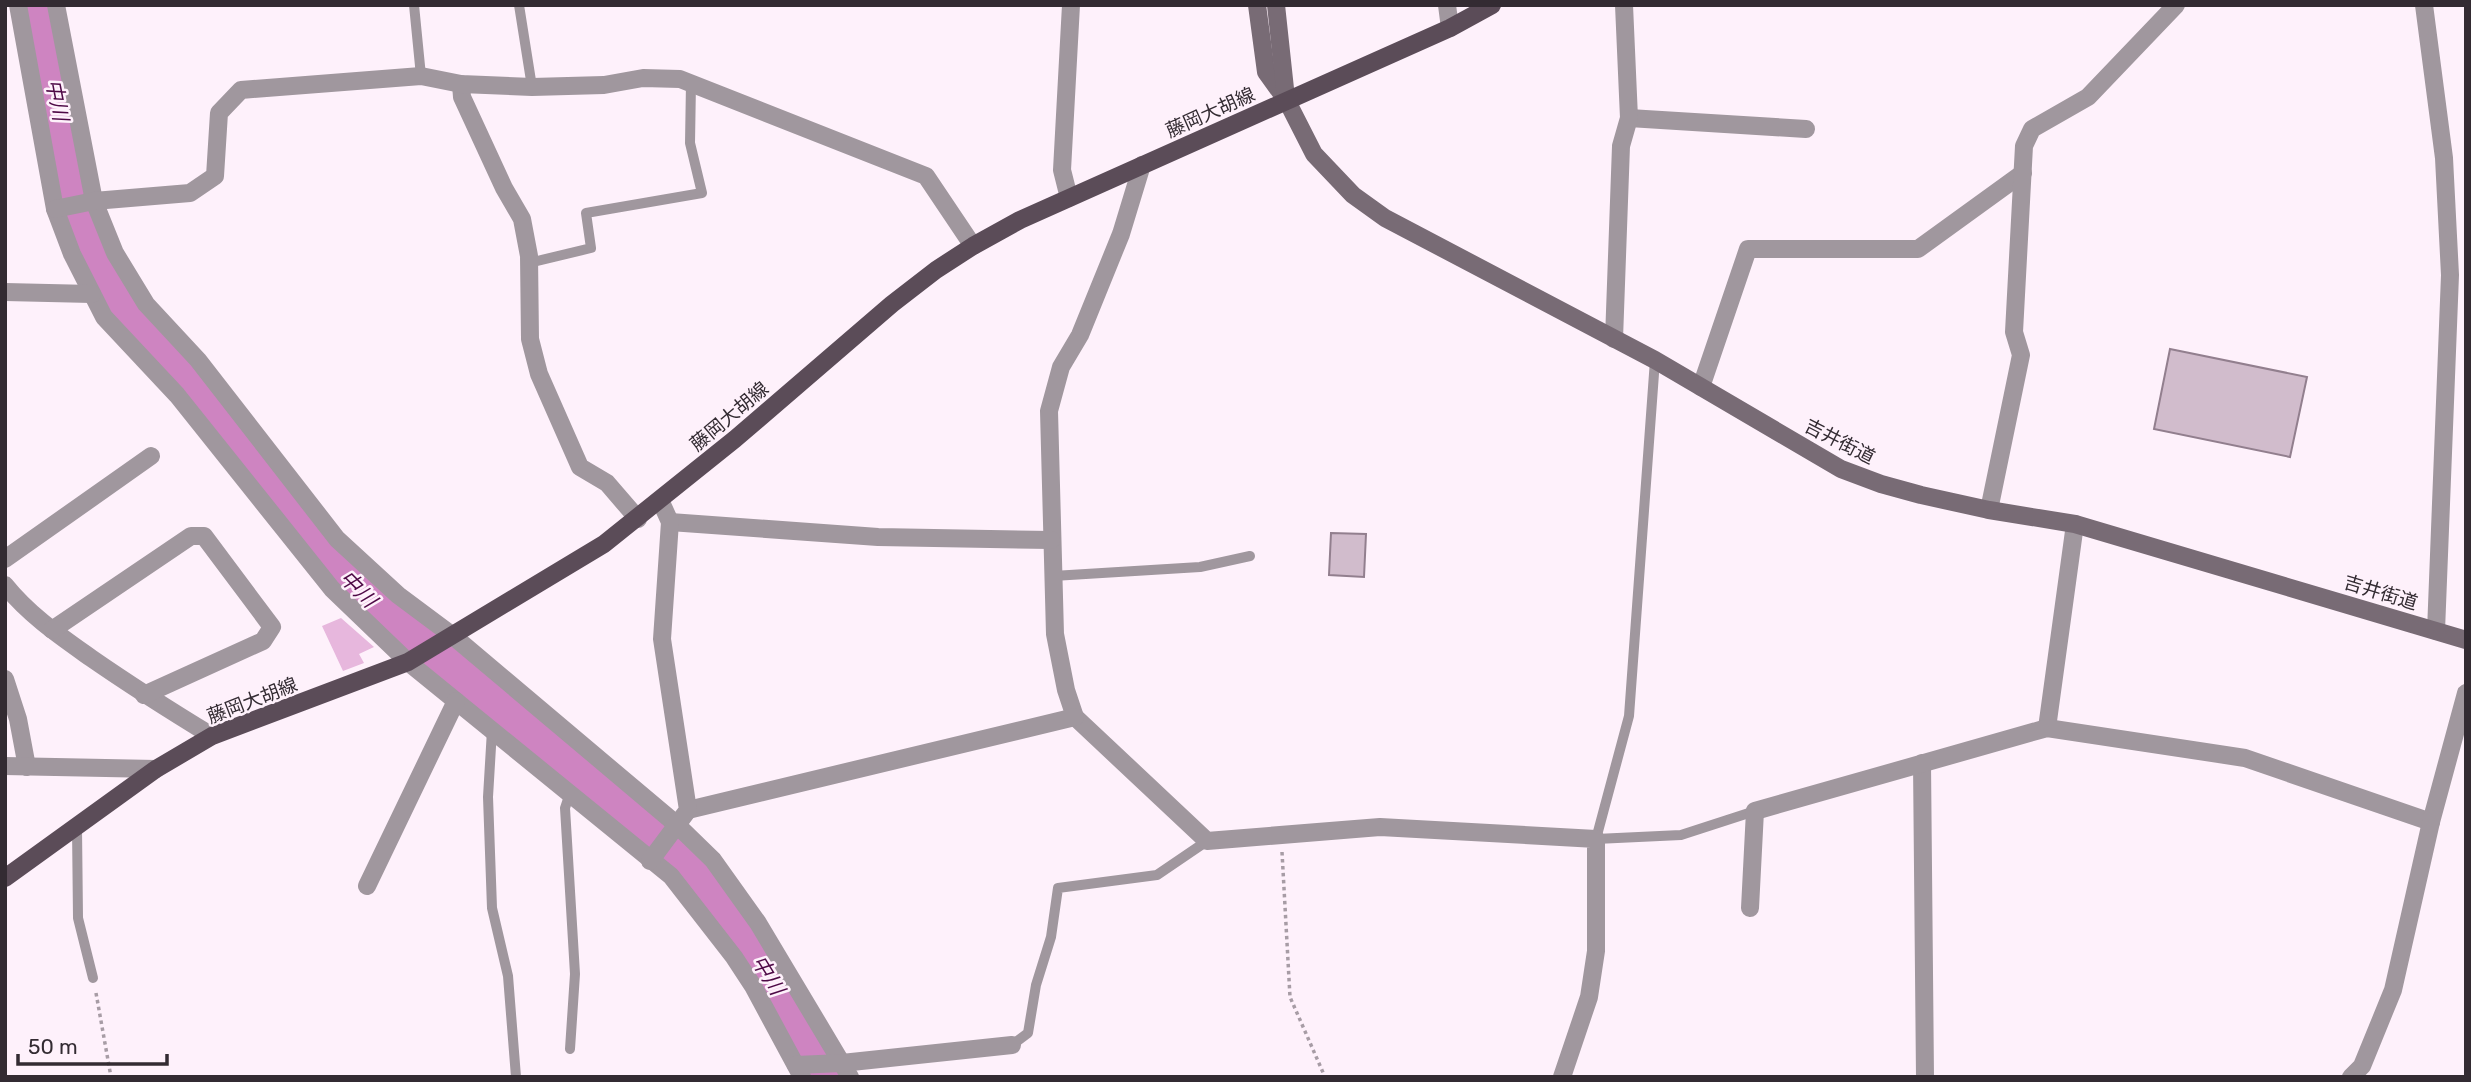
<svg xmlns="http://www.w3.org/2000/svg" width="2471" height="1082" font-family="Rubik,'Noto Sans JP',sans-serif">
<style>
.green{fill:#e7b7dd}
.lines{fill:none;stroke-linecap:round;stroke-linejoin:round}
.river{stroke:#ce84c1;stroke-width:35}
.building{fill:#d1bccc;stroke:#927f8e;stroke-width:2}
.path{stroke:#a79ca5;stroke-width:3.5;stroke-dasharray:3.5 3.5;stroke-linecap:butt}
.lane{stroke:#a0979e;stroke-width:10}
.street{stroke:#a0979e;stroke-width:18}
.secondary{stroke:#786b75;stroke-width:18}
.primary{stroke:#5b4c58;stroke-width:18}
.labels{text-anchor:middle;stroke-width:5;stroke-linejoin:round;paint-order:stroke}
.street-label{font-size:19px;fill:#332b32;stroke:#fef1fb}
.water-label{font-size:21px;font-style:italic;fill:#4e0946;stroke:#fef1fb}
</style>
<rect width="100%" height="100%" fill="#fef1fb"/>
<polygon class="green" points="341,618 374,647 359,654 364,663 343,671 322,626"/>
<g class="lines">
<polyline class="river" points="39,5 50,54 71,178 80,217 100,269 121,305 159,343 210,400 230,439 284,501 322,554 382,612 627,811 682,862 724,908 776,986 827,1077"/>
</g>
<g class="building">
<polygon points="2170,349 2307,377 2290,457 2154,429"/>
<polygon points="1331,533 1366,534 1364,577 1329,575"/>
</g>
<g class="lines">
<g class="path">
<polyline points="1282,852 1290,997 1325,1077"/>
<polyline points="96,993 111,1077"/>
</g>
<g class="lane">
<polyline points="414,5 421,76"/>
<polyline points="519,5 532,87"/>
<polyline points="529,263 591,248 586,213 702,193 690,143 691,83"/>
<polyline points="1655,360 1629,716 1596,839 1681,835 1755,811"/>
<polyline points="1053,576 1200,567 1250,556"/>
<polyline points="492,730 488,797 492,908 508,976 516,1077"/>
<polyline points="570,793 565,808 575,974 570,1049"/>
<polyline points="77,828 78,918 93,978"/>
<polyline points="1012,1045 1028,1033 1036,985 1051,937 1058,888 1157,875 1207,841"/>
</g>
<g class="street">
<polyline points="18,5 55,209 72,254 104,317 177,395 332,589 408,662 671,876 734,957 753,986 802,1077"/>
<polyline points="56,5 94,201 115,253 146,304 198,360 337,539 398,595 453,636 676,824 713,860 758,923 850,1077"/>
<polyline points="1447,5 1450,28"/>
<polyline points="2424,5 2444,158 2450,275 2436,631"/>
<polyline points="461,84 462,97 504,188 522,219 529,256 530,339 539,374 580,467 607,483 638,519"/>
<polyline points="1629,118 1806,129"/>
<polyline points="1142,165 1121,234 1080,335 1061,367 1049,411 1055,634 1066,690 1075,717 1207,841 1380,827 1596,839 1596,951 1589,997 1562,1077"/>
<polyline points="1069,198 1062,170 1071,5"/>
<polyline points="55,209 94,201 190,193 215,176 219,113 241,90 421,76 461,84 532,87 604,85 643,78 680,79 926,176 973,246"/>
<polyline points="5,292 92,294"/>
<polyline points="1614,339 1621,146 1629,118 1624,5"/>
<polyline points="1701,387 1748,249 1918,249 2023,173"/>
<polyline points="1989,510 2021,355 2014,332 2024,146 2032,129 2088,97 2176,5"/>
<polyline points="670,522 878,537 1051,540"/>
<polyline points="5,559 151,456"/>
<path d="M5,585C29,615 60,636 91,658C130,685 171,711 212,736"/>
<polyline points="52,630 191,536 204,536 272,627 263,641 144,695"/>
<polyline points="5,679 18,719 27,767"/>
<polyline points="2047,728 2075,524"/>
<polyline points="1922,763 1925,1077"/>
<polyline points="5,766 156,769"/>
<polyline points="688,810 1075,717"/>
<polyline points="650,861 688,810 662,639 670,522 660,500"/>
<polyline points="367,886 456,701"/>
<polyline points="1750,908 1755,811 2047,728 2245,758 2431,822"/>
<polyline points="796,1065 842,1063 1012,1045"/>
<polyline points="2351,1077 2362,1066 2393,990 2431,822 2466,693"/>
</g>
<g class="secondary">
<polyline points="1257,5 1266,72 1287,101 1314,154 1353,195 1385,218 1655,360 1841,469 1881,484 1921,495 1989,510 2075,524 2466,640"/>
<polyline points="1276,5 1286,98"/>
</g>
<polyline class="primary" points="5,878 156,769 212,736 408,662 604,544 735,439 892,304 936,270 973,246 1020,220 1450,28 1492,5"/>
</g>
<g class="labels">
<g class="street-label">
<text transform="translate(1210 112) rotate(-24)" y="7">藤岡大胡線</text>
<text transform="translate(729 416) rotate(-40)" y="7">藤岡大胡線</text>
<text transform="translate(1840 441) rotate(27)" y="7">吉井街道</text>
<text transform="translate(2381 592) rotate(17)" y="7">吉井街道</text>
<text transform="translate(252 700) rotate(-21)" y="7">藤岡大胡線</text>
</g>
<g class="water-label">
<text transform="translate(57 100) rotate(79)" y="7">中川</text>
<text transform="translate(358 589) rotate(45)" y="7">中川</text>
<text transform="translate(768 975) rotate(58)" y="7">中川</text>
</g>
</g>
<rect width="2471" height="1082" fill="none" stroke="#332b32" stroke-width="14"/>
<path d="M18 1054v10h149v-10" fill="none" stroke="#332b32" stroke-width="3.5"/>
<text x="28" y="1054" font-size="21" fill="#332b32" stroke="#fef1fb" stroke-width="5" paint-order="stroke">50 m</text>
</svg>
